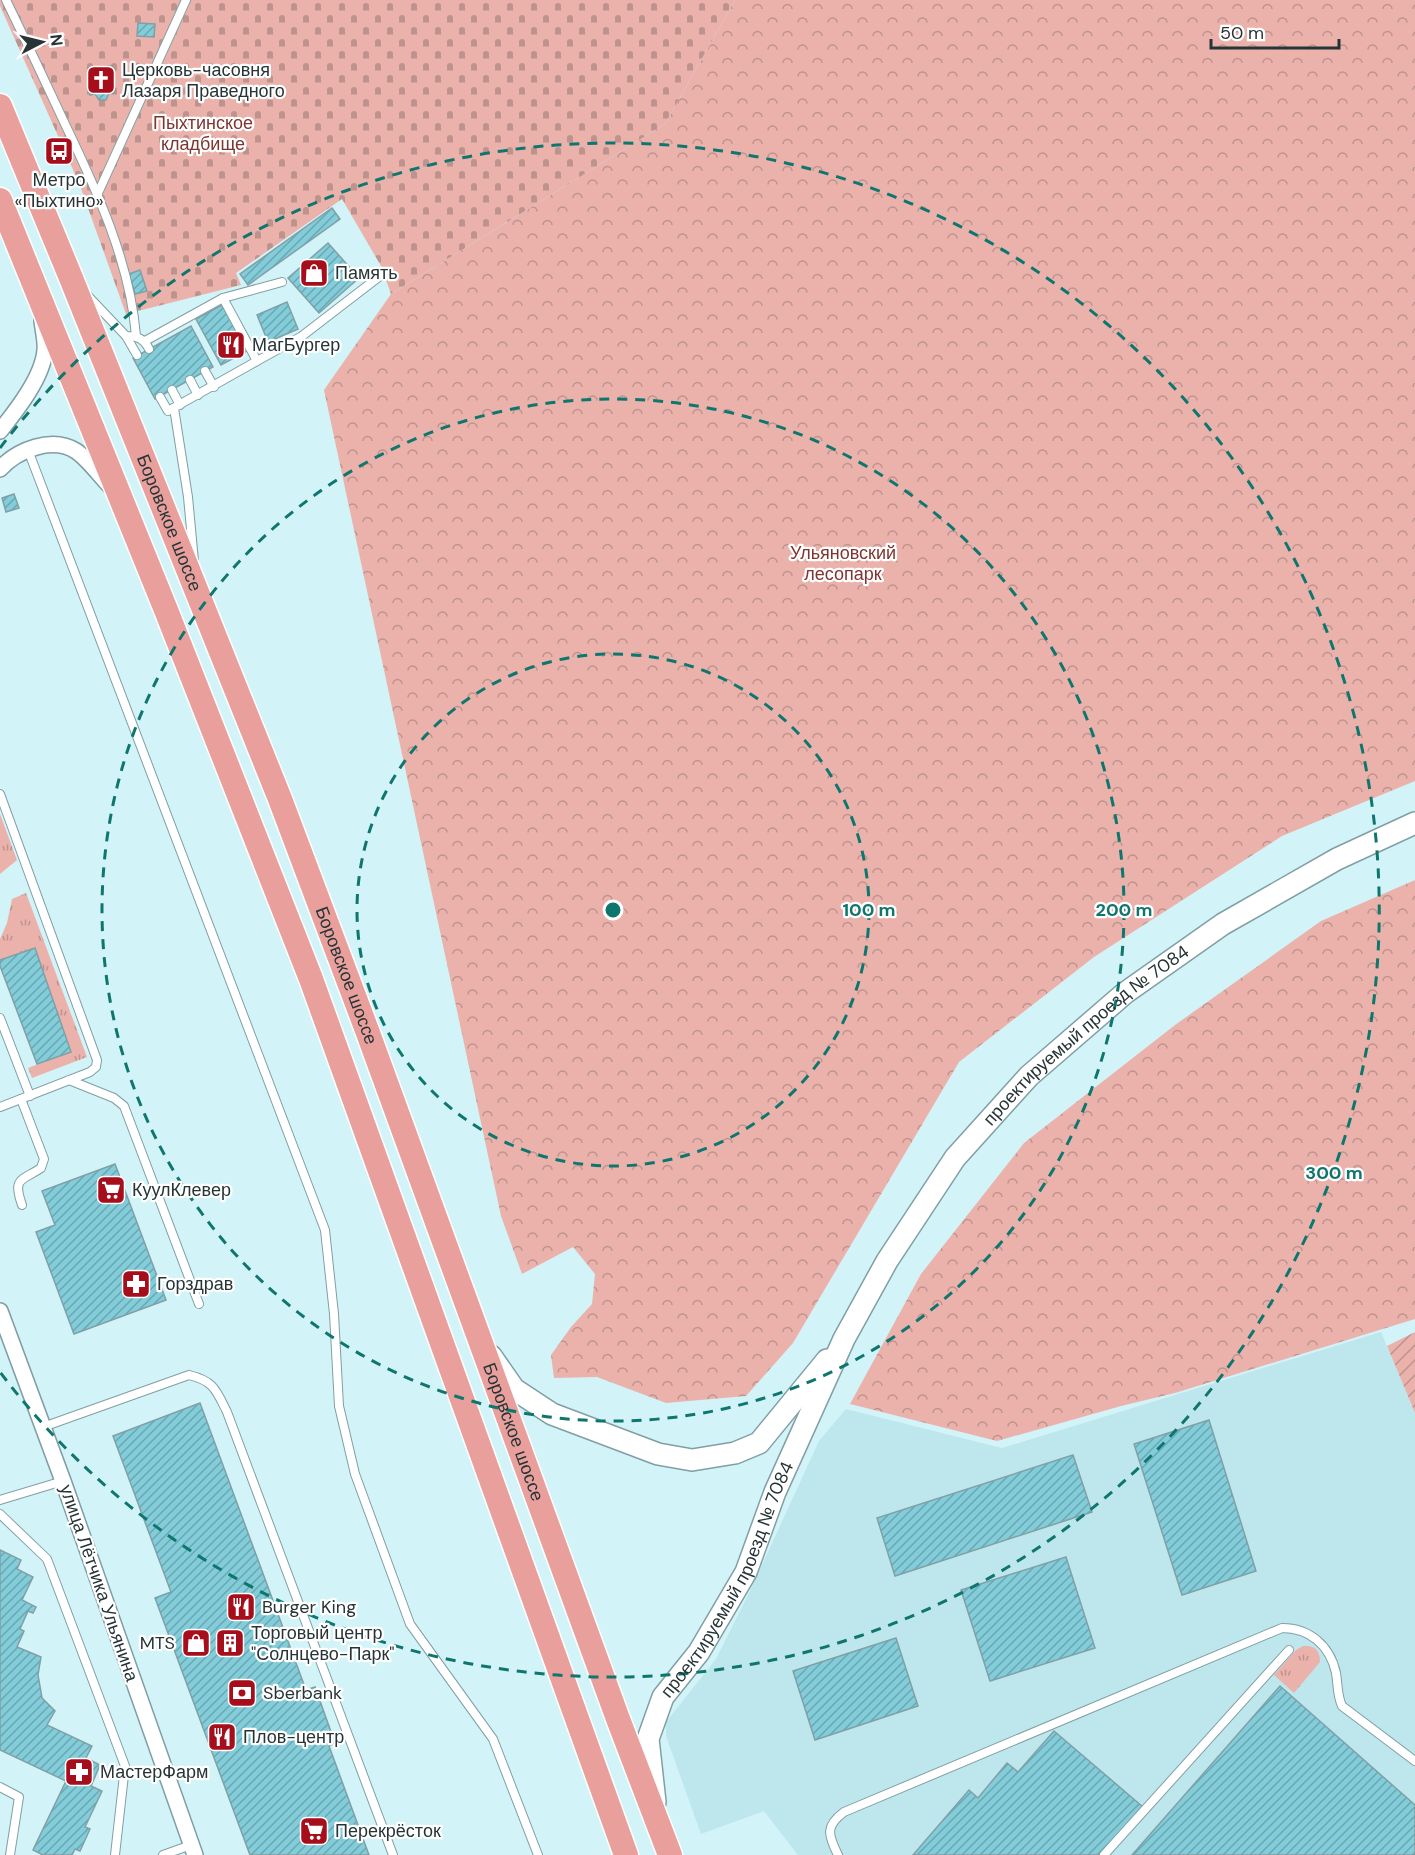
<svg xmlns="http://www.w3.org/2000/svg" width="1415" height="1855" font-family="'DM Sans',sans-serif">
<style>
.built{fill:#bde7ed}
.grass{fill:url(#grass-tufts)}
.forest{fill:url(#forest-crowns)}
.cemetery{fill:url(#cemetery-stones)}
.garden{fill:url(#garden-furrows)}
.building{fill:url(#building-hatch);stroke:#81a0a5;stroke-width:1.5}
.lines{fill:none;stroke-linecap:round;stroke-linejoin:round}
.lane-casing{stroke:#809fa4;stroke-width:10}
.street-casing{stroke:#809fa4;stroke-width:18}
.secondary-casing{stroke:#809fa4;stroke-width:24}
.primary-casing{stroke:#fff;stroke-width:27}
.lane{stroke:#fff;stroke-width:8}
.street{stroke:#fff;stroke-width:15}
.secondary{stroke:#fff;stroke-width:21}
.primary{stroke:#e9a09c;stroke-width:24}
.ring{fill:none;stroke:#0f766e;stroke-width:3;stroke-dasharray:10 8}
.labels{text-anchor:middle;stroke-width:4.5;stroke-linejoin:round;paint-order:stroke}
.poi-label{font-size:18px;fill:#273436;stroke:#fff;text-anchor:start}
.park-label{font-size:18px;fill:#7f3430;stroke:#fff}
.street-label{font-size:18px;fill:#273436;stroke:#fff}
.centre{fill:#0f766e;stroke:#fff;stroke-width:3}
.ring-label{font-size:18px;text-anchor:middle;font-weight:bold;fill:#0f766e;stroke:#fff;stroke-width:4.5;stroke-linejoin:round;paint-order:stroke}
</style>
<defs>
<pattern id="grass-tufts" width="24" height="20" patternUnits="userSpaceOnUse" patternTransform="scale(1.5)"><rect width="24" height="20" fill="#ebb2ac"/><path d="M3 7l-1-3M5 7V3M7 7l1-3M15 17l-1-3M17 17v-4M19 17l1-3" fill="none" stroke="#be928d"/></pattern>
<pattern id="forest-crowns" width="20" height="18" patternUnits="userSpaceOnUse" patternTransform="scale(1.5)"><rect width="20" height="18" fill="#ebb2ac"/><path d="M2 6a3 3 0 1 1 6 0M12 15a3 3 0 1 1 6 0" fill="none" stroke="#be928d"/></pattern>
<pattern id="cemetery-stones" width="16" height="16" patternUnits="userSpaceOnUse" patternTransform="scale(1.5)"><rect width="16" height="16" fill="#ebb2ac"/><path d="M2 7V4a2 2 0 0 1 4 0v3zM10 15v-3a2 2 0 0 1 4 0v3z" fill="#be928d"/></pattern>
<pattern id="garden-furrows" width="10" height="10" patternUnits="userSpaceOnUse" patternTransform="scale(1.5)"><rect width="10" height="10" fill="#ebb2ac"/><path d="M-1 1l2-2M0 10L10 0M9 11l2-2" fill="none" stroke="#be928d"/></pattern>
<pattern id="building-hatch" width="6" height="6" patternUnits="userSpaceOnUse" patternTransform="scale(1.5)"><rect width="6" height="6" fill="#82cdd9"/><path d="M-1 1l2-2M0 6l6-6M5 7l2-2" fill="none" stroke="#6aa7b1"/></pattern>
</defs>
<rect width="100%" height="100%" fill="#d2f3f8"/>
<polygon class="built" points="1381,1332 1415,1413 1415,1855 798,1855 764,1811 701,1834 666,1736 666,1722 716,1659 750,1591 819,1441 846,1409 1002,1448"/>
<g class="grass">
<polygon points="0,814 17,860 0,874"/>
<polygon points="26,893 87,1057 32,1078 28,1068 71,1052 35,949 0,960 0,939 7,923 12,899"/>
<path d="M1303,1646C1315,1645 1320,1650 1320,1662L1294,1693L1274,1675L1296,1650Z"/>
</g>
<g class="forest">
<polygon points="735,0 1415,0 1415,781 1282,836 1094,957 959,1062 793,1343 746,1396 666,1403 597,1377 554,1378 551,1355 571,1327 592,1304 595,1274 573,1247 522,1274 501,1216 324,390 391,294 665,124"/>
<polygon points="1415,880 1415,1319 1175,1393 1121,1406 997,1441 850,1404 921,1274 1024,1143 1175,1025 1321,921"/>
</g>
<polygon class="cemetery" points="0,0 735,0 665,124 391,294 381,266 342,199 236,273 241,285 126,314 79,183 0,6"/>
<polygon class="garden" points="1415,1332 1415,1413 1387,1346"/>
<g class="building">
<polygon points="138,23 155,24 154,37 137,36"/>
<polygon points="112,66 114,93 109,93 106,100 99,100 95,94 90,95 88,68"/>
<polygon points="332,208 340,219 248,285 240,274"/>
<polygon points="328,243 359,278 319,313 288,278"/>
<polygon points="140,270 147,291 135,294 129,274"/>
<polygon points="287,302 298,329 268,342 257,315"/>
<polygon points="222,305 247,351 221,365 196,319"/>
<polygon points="191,326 213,367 155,399 133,358"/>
<polygon points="14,494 19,508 6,512 2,498"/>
<polygon points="35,948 71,1052 37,1064 0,966 0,960"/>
<polygon points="115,1164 166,1300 74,1334 36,1232 55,1225 42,1191"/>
<polygon points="200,1403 306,1690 315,1687 335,1743 329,1746 369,1855 250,1855 155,1598 171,1592 113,1436"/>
<polygon points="1209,1420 1256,1571 1182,1595 1134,1444"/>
<polygon points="1073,1455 1092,1512 895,1576 877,1518"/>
<polygon points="0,1550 21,1560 17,1569 33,1577 22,1600 36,1607 33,1613 28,1611 20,1629 24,1631 17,1647 41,1657 38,1675 42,1698 55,1711 47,1725 92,1746 86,1758 100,1765 91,1786 102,1791 85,1827 90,1829 80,1851 75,1849 72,1855 43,1855 33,1850 66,1781 0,1750"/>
<polygon points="1066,1557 1095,1648 990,1681 961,1590"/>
<polygon points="896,1638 918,1706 815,1740 793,1671"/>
<polygon points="1280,1686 1415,1805 1415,1855 1132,1855"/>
<polygon points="1054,1731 1143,1807 1102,1855 913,1855 969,1790 978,1798 1007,1763 1018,1772"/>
</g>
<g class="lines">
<g class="lane-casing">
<g id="lane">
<path d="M6,0C26,41 46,83 65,124C97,191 130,262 136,336"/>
<polyline points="98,193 186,0"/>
<path d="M87,295L126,336C138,336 144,339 149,349"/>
<polyline points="223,298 282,282"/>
<polyline points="126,336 137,355"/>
<polyline points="145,341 223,298 257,361 168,411 160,397"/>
<polyline points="257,361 302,336 380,276"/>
<polyline points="205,371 214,387"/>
<polyline points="190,380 198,395"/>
<polyline points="172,390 180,405"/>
<polyline points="174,408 188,497 194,561"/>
<polyline points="28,450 325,1230 334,1314 339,1406 355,1474 410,1624 493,1739 538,1855"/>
<polyline points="0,794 97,1060 96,1067 90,1072 0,1107"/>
<polyline points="0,1018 30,1096"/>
<polyline points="69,1080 114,1098 124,1106 199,1304"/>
<path d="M21,1099L44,1159L41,1168C22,1181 12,1177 22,1205"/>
<path d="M43,1427L189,1375C214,1381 216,1390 227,1412L393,1855"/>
<polyline points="0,1500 63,1481"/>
<polyline points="0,1514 47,1559 125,1766 115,1855"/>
<polyline points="0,1787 19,1797 10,1855"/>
<polyline points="163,1855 191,1845"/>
<path d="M838,1855C828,1835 825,1826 844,1812L1282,1628C1309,1628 1330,1645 1336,1673C1338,1685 1337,1695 1342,1706L1415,1761"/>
<polyline points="1104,1855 1289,1650"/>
</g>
</g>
<g class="street-casing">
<g id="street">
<path d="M0,431C16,411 43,377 45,350C46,341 43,330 42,321"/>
<path d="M0,469C17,450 52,436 76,451C87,458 101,477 111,487"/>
<polyline points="0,1311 63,1481 195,1855"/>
</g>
</g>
<g class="secondary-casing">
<g id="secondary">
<polyline points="491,1356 514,1389 552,1414 658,1454 692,1460 735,1453 759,1443 827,1360"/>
<path id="s1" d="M655,1802L648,1739L663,1697L699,1652L746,1572L775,1492L844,1339L887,1261L955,1158L1029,1076L1125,993L1223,924L1337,859L1415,823"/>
</g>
</g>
<g class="primary-casing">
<g id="primary">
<path id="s2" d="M0,106L71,278L280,799L368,1033L618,1719L670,1855"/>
<polyline points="0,200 166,610 311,979 626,1855"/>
</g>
</g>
<use href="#lane" class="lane"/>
<use href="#street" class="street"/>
<use href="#secondary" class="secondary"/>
<use href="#primary" class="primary"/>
</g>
<g class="ring">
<circle cx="613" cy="910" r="256"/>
<circle cx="613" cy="910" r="511"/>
<path d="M0 448A767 767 0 1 1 0 1372"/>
</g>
<defs>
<g id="church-square" transform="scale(1.5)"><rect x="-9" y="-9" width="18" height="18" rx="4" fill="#a60e1c" stroke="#fff"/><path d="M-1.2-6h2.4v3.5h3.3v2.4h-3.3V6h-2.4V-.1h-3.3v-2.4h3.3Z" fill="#fff"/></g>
<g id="bus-square" transform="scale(1.5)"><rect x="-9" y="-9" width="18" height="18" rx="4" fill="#a60e1c" stroke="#fff"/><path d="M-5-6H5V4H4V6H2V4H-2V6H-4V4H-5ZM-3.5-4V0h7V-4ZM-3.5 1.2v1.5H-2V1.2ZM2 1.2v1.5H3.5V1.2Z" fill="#fff"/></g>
<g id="shop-square" transform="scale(1.5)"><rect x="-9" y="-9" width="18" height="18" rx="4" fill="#a60e1c" stroke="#fff"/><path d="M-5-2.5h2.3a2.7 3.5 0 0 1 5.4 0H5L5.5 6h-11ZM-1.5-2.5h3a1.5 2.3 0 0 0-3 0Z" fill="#fff"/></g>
<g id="restaurant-square" transform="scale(1.5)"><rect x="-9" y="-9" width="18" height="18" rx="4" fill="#a60e1c" stroke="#fff"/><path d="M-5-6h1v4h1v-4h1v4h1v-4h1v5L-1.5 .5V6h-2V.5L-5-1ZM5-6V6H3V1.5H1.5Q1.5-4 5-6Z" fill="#fff"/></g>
<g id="supermarket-square" transform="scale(1.5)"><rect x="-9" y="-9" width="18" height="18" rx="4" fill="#a60e1c" stroke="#fff"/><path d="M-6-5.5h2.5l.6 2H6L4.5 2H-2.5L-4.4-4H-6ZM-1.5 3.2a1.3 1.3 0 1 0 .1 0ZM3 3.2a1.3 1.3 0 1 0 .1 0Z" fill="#fff"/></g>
<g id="pharmacy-square" transform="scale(1.5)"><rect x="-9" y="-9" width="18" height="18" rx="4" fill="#a60e1c" stroke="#fff"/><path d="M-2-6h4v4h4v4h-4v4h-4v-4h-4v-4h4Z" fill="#fff"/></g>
<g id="building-square" transform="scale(1.5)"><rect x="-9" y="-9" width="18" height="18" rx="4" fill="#a60e1c" stroke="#fff"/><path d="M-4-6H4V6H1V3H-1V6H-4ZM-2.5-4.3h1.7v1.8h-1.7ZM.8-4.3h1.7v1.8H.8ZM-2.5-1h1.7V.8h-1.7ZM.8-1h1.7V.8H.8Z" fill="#fff"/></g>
<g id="bank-square" transform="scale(1.5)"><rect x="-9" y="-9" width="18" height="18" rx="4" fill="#a60e1c" stroke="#fff"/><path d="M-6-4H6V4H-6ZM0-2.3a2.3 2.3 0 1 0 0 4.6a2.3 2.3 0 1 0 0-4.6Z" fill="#fff"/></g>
</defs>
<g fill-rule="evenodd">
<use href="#church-square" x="101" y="80"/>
<use href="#bus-square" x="59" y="151"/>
<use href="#shop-square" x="314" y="273"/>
<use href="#restaurant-square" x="231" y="345"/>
<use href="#supermarket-square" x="111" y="1190"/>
<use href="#pharmacy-square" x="136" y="1284"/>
<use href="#restaurant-square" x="241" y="1607"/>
<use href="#shop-square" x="196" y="1643"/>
<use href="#building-square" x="230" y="1643"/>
<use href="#bank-square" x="242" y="1693"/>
<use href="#restaurant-square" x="222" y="1737"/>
<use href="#pharmacy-square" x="79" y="1772"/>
<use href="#supermarket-square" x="314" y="1831"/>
</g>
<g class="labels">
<g class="poi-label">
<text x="122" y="76">Церковь-часовня<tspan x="122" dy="21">Лазаря Праведного</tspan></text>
<text x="59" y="186" text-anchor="middle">Метро<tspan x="59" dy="21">«Пыхтино»</tspan></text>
<text x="335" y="279">Память</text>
<text x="252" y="351">МагБургер</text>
<text x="132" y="1196">КуулКлевер</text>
<text x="157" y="1290">Горздрав</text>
<text x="262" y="1613">Burger King</text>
<text x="251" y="1639">Торговый центр<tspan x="251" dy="21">"Солнцево-Парк"</tspan></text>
<text x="175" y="1649" text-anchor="end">MTS</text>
<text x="263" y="1699">Sberbank</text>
<text x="243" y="1743">Плов-центр</text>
<text x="100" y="1778">МастерФарм</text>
<text x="335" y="1837">Перекрёсток</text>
</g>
<g class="park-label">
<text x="203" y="129">Пыхтинское<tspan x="203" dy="21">кладбище</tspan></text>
<text x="843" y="559">Ульяновский<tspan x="843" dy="21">лесопарк</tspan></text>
</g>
<g class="street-label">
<text dy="6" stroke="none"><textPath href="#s2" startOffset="450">Боровское шоссе</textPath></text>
<text dy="6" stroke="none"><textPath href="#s2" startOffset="936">Боровское шоссе</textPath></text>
<text dy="6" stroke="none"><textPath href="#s1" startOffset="904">проектируемый проезд № 7084</textPath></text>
<text dy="6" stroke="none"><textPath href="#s2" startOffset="1422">Боровское шоссе</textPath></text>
<text dy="6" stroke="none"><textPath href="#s1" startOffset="243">проектируемый проезд № 7084</textPath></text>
<text transform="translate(99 1583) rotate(71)" y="6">улица Лётчика Ульянина</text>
</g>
</g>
<circle cx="613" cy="910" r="9" class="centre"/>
<g class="ring-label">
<text x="869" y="916">100 m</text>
<text x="1124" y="916">200 m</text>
<text x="1334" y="1179">300 m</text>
</g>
<g transform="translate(42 42) rotate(83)" stroke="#ffffff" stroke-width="4.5" paint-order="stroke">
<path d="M0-4.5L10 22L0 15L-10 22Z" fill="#273436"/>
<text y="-9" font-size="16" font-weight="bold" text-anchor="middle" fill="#273436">N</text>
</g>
<path d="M1211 39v9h128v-9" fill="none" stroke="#273436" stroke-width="3"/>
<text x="1220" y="39" font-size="18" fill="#273436" stroke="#ffffff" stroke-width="4.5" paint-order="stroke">50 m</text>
</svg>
